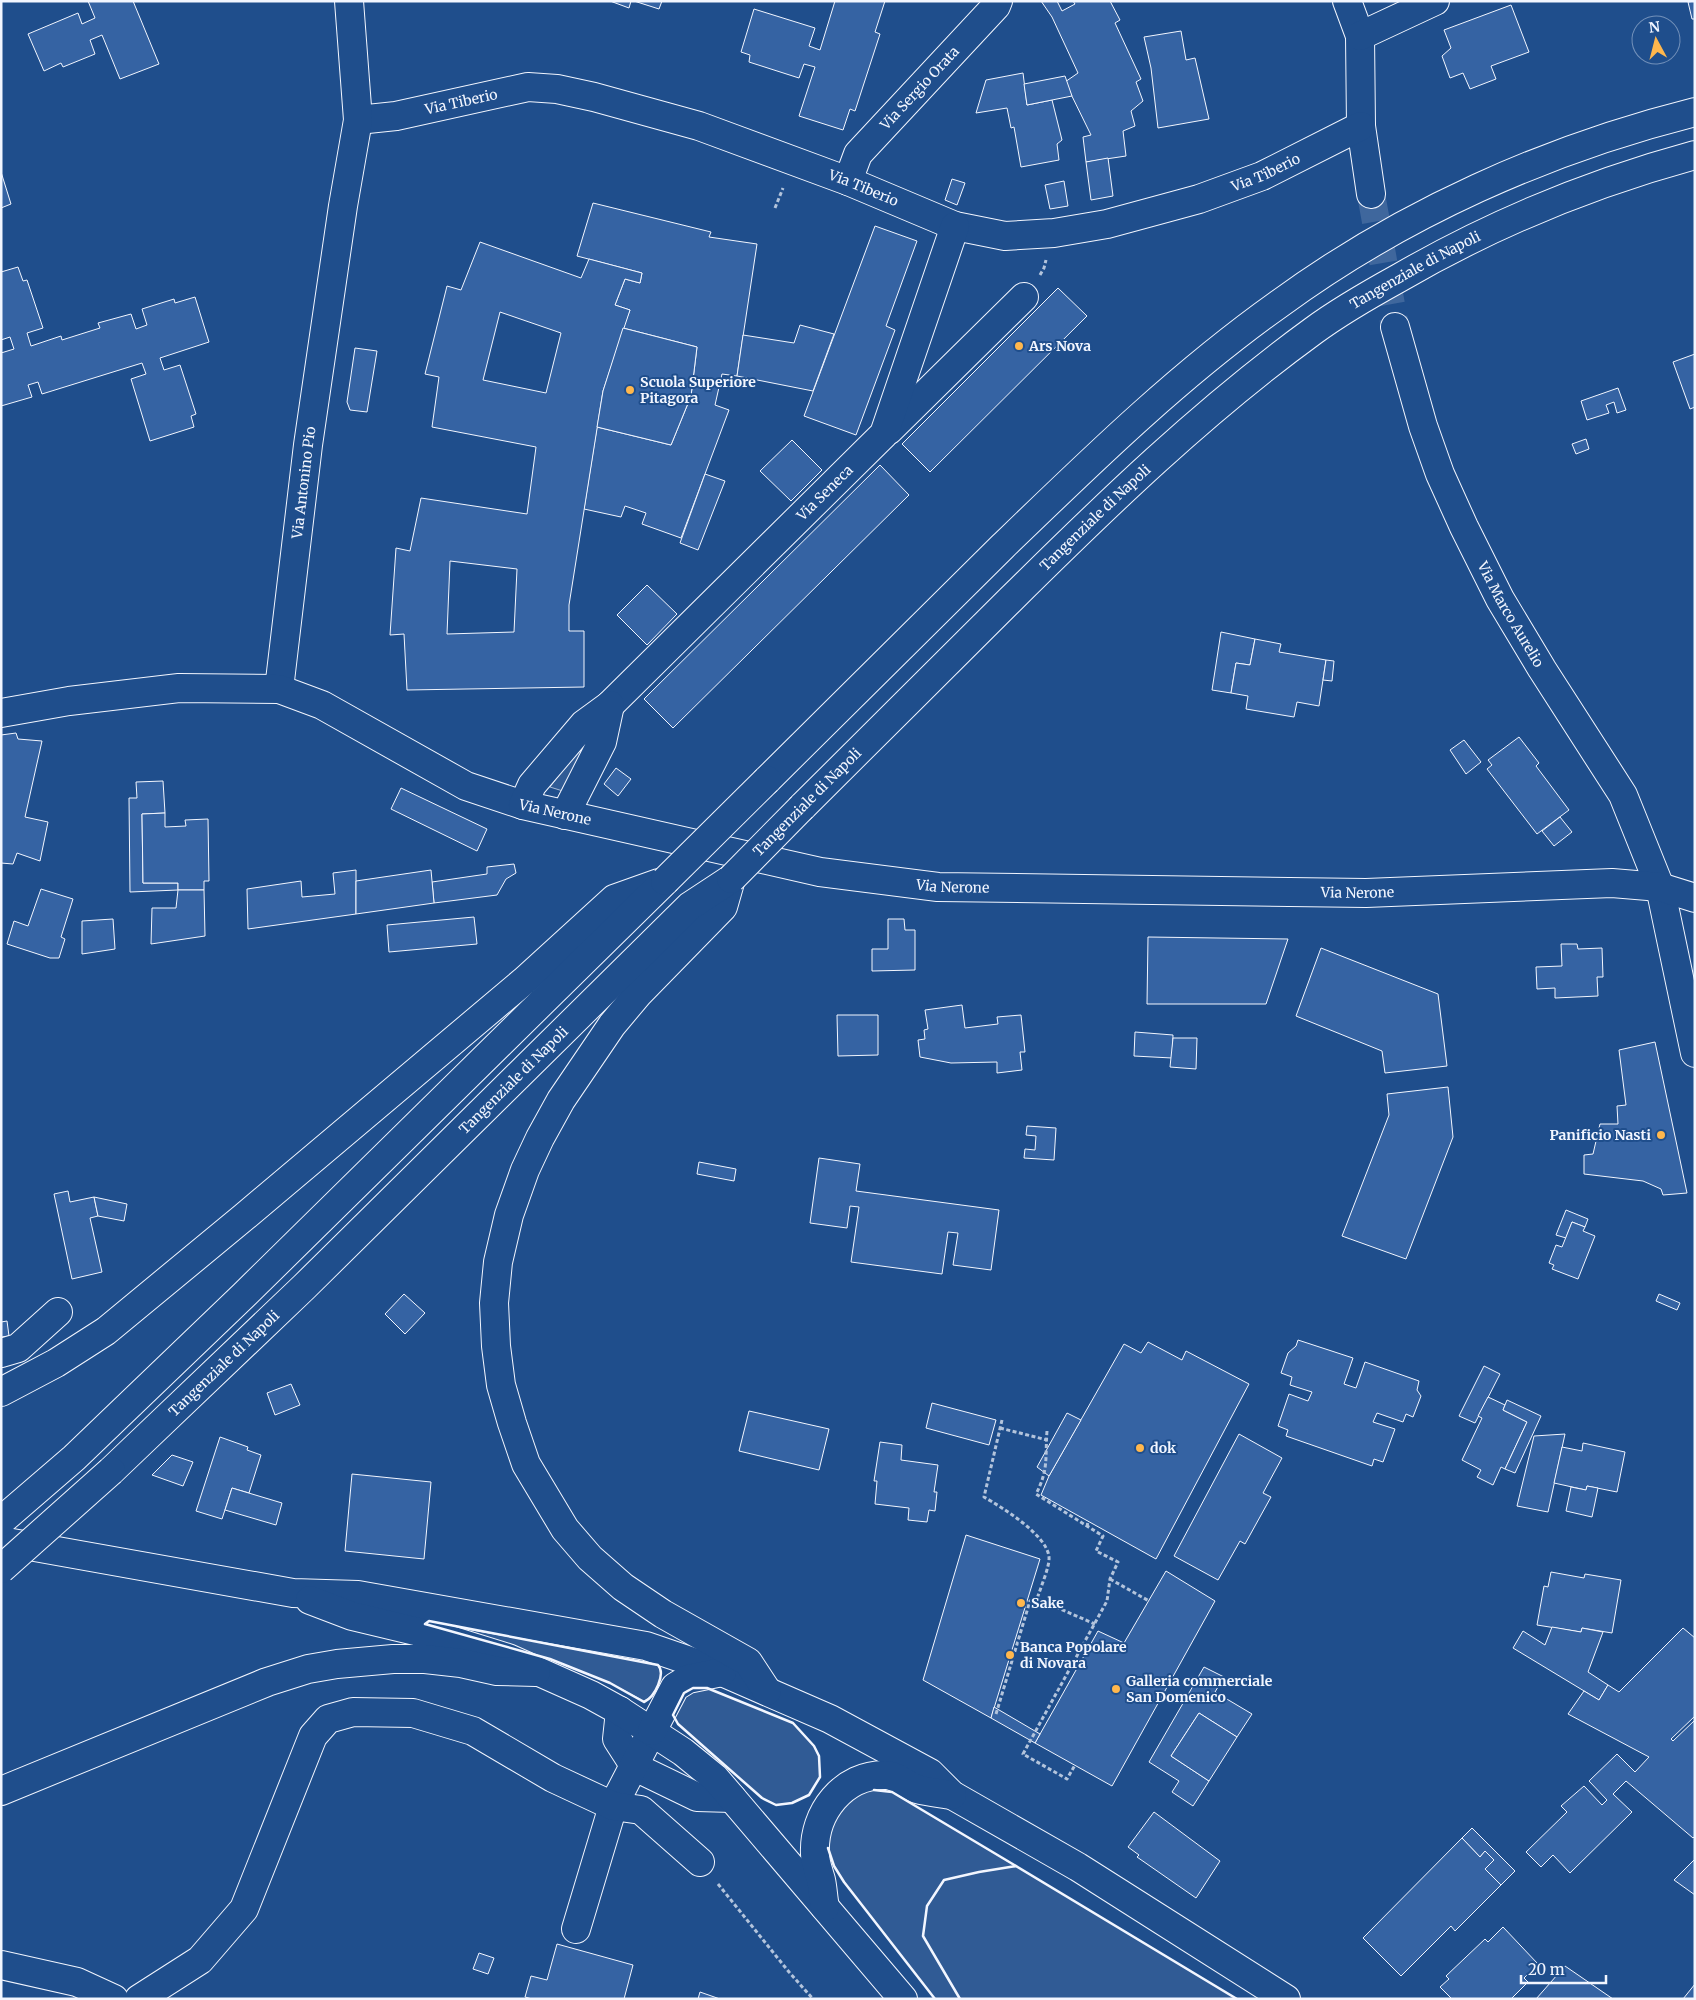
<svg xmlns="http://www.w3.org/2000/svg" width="1696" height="2000" font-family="Merriweather,serif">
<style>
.green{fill:#305b95;stroke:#a8bbd7}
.building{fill:#3563a3;stroke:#f2f6ff;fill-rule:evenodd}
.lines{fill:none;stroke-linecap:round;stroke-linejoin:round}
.minor-tunnel{stroke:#3f679d;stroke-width:28;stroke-dasharray:28 14;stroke-linecap:butt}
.minor-casing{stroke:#f2f6ff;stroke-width:30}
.major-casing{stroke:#f2f6ff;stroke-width:30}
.highway-casing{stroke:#f2f6ff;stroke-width:30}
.path{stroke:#b3c4dc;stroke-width:3;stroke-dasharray:4 2.5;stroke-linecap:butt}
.minor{stroke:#1f4e8c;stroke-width:28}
.major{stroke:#1f4e8c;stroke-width:28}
.highway{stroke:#1f4e8c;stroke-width:28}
.highway-bridge-casing{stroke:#f2f6ff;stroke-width:30;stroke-linecap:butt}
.highway-bridge{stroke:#1f4e8c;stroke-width:28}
.wall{stroke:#f2f6ff;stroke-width:2.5}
.poi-dot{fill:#ffb74d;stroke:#1f4e8c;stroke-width:2}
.labels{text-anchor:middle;stroke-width:4;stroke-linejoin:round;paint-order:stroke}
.street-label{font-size:14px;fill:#f2f6ff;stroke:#1f4e8c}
.poi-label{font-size:14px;font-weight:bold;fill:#f2f6ff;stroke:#1f4e8c;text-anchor:start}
</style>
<rect width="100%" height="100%" fill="#1f4e8c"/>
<g class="green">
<polygon points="595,727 566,792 550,787"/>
<path d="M429,1621L658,1665C666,1674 655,1697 644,1701L610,1683L550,1659L425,1624Z"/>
<polygon points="707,1688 793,1723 814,1746 819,1756 820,1777 809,1795 792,1803 776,1805 762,1798 678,1724 673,1715 684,1693"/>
<path d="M876,1790L892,1792L1237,1999H935L844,1882C838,1872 831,1862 828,1851C825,1832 843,1800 861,1792C865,1790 872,1790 876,1790Z"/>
</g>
<g class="building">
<polygon points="88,1 133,1 159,64 120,79 102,35 90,40 95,54 63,67 61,63 44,71 28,34 78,13 82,24 95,18"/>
<polygon points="610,1 631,1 629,8"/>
<polygon points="634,1 662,1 659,9"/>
<polygon points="835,1 885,1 875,32 880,34 855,111 850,109 843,130 799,116 815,67 804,64 799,78 749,62 750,55 741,52 754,9 815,28 809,46 820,50"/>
<polygon points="1041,1 1057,1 1062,11 1075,4 1073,1 1110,1 1120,20 1115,23 1141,79 1136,82 1143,101 1131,111 1135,126 1123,131 1126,156 1086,162 1083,137 1091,135 1065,82 1078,73 1052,17"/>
<polygon points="1695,1 1695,19 1692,19 1688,2"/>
<polygon points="1511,5 1529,52 1491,66 1496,79 1470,89 1463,73 1450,78 1442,56 1451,48 1444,30"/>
<polygon points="1181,31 1186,60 1195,58 1209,119 1158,128 1151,68 1144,37"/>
<polygon points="1023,73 1027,105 1052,100 1062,140 1057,144 1059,160 1021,167 1014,127 1011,128 1007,108 976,113 986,80"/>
<polygon points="1065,76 1072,96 1027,105 1024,84"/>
<polygon points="1108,158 1113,196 1091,200 1086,162"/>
<polygon points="1,172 11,204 1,208"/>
<polygon points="952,179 965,183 957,205 945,200"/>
<polygon points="1064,181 1068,206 1050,209 1045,185"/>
<polygon points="593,203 711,232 709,237 757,244 737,376 722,374 715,405 729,410 681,538 642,524 646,513 625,506 621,517 584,509 597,427 671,445 691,396 697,347 623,328 630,310 615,305 625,279 640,283 642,273 577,256"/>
<polygon points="875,226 917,241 886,326 895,330 856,435 804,416"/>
<path d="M480,242L581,278L589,259L642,273L640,283L625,279L615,305L630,310L603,391L569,605V631H584V687L407,690L404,634L390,635L396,548L410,551L421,498L527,514L536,447L432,427L439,377L425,374L447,286L461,290ZM500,312L561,333L546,393L483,380ZM450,561L517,569L514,632L447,634Z"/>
<polygon points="18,267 23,281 27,280 43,328 27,333 31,346 61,336 62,340 100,328 98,323 131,314 136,329 147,325 142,309 174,299 175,303 195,297 209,342 160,358 164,370 180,365 196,414 191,416 194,427 150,441 131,379 146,374 142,363 42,394 38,382 28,385 32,397 1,406 1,353 14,349 10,337 1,340 1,272"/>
<polygon points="1058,288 1087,316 930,472 902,444"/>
<polygon points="800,325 834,334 813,391 737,376 743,335 794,343"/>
<polygon points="623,328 697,347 691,396 671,445 597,427 603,391"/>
<polygon points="355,348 377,351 367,412 350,410 347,402"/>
<polygon points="1695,354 1695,407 1690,409 1673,362"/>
<polygon points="1618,388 1626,410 1617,413 1614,402 1606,405 1609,413 1587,420 1581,401"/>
<polygon points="1586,439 1589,449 1576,454 1572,444"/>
<polygon points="792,440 822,470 791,501 760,471"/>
<polygon points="880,465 909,495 673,728 644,699"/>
<polygon points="705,474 725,481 698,550 680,543"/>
<polygon points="647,585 677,614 647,645 617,615"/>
<polygon points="1221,632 1255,639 1250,665 1236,663 1231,693 1212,690"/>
<polygon points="1255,639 1281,644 1279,652 1326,660 1319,706 1297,702 1294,717 1246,709 1248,696 1231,693 1236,663 1250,665"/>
<polygon points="1326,660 1334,661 1332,681 1323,680"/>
<polygon points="16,733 18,739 42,741 25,817 48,822 40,861 17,853 13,864 1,863 1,735"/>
<polygon points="1519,737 1539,763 1536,766 1569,810 1537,834 1487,769 1492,765 1488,760"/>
<polygon points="1464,740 1481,762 1466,774 1450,750"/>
<polygon points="616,768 631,779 618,796 604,784"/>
<polygon points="163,781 165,813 142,814 143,883 178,883 178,890 130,892 129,798 137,798 136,782"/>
<polygon points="401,788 487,829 477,851 391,809"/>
<polygon points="165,813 165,827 186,826 185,820 208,819 209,881 204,881 204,890 178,890 178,883 143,883 142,814"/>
<polygon points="1560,817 1572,832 1554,846 1542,831"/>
<polygon points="514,864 516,873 506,879 497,895 434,903 432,882 487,874 487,867"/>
<polygon points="356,870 356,914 248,929 247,889 301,881 302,897 335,894 333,873"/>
<polygon points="431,870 434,903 356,914 356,881"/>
<polygon points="41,889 73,899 61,937 65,939 59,958 50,958 7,944 14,921 28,926"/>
<polygon points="178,890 204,890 205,936 151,944 152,908 176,908"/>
<polygon points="474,917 477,944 389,952 387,925"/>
<polygon points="113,919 115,949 82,954 82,921"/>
<polygon points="888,919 904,919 905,930 915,930 915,970 872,971 872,949 888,949"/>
<polygon points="1148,937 1288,939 1266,1004 1147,1004"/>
<polygon points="1561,944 1577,944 1578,949 1602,948 1603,977 1597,977 1598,996 1555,998 1555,988 1537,989 1536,967 1562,966"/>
<polygon points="1321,948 1438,994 1447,1066 1385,1073 1382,1051 1296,1016"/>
<polygon points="962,1005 965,1028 998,1024 997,1017 1021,1015 1025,1052 1020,1052 1022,1070 997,1073 997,1062 951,1063 920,1057 918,1040 925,1039 924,1030 928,1029 925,1010"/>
<polygon points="837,1015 878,1015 878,1055 838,1056"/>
<polygon points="1135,1032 1173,1035 1172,1058 1134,1056"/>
<polygon points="1173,1038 1197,1038 1196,1069 1170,1067"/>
<polygon points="1655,1042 1687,1193 1663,1195 1661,1189 1643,1181 1584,1174 1584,1155 1593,1154 1600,1124 1618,1124 1617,1106 1626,1105 1619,1050"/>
<polygon points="1448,1087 1453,1137 1406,1259 1342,1236 1389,1115 1387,1094"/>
<polygon points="1027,1126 1056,1128 1054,1160 1024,1158 1025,1149 1035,1150 1036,1136 1026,1135"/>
<polygon points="819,1158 860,1164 856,1191 999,1210 991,1270 953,1265 958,1233 948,1232 942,1274 851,1262 859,1207 850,1206 847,1228 810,1223"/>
<polygon points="699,1162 736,1169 734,1181 697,1174"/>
<polygon points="68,1191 70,1202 94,1197 98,1216 90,1218 102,1272 72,1279 54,1194"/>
<polygon points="94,1197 127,1204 124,1221 98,1216"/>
<polygon points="1566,1210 1588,1219 1585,1227 1572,1222 1566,1238 1556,1235"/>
<polygon points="1572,1222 1585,1227 1583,1231 1595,1236 1578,1279 1552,1269 1554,1265 1549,1263 1556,1245 1562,1247"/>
<polygon points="404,1294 425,1313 405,1334 385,1314"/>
<polygon points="1659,1294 1680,1303 1677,1310 1656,1301"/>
<polygon points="7,1321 9,1336 1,1337 1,1322"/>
<polygon points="1298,1340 1353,1358 1344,1384 1356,1388 1365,1362 1419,1381 1417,1390 1421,1396 1413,1417 1406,1414 1403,1422 1377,1413 1373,1422 1395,1429 1383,1462 1374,1459 1372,1466 1286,1436 1288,1430 1278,1426 1289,1394 1308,1401 1312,1392 1290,1385 1292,1377 1281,1373 1288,1353 1296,1346"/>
<polygon points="1148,1342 1182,1360 1186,1351 1249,1384 1156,1559 1041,1495 1049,1476 1124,1344 1141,1353"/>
<polygon points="1484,1366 1500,1374 1475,1423 1459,1416"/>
<polygon points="291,1384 300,1405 275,1415 267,1393"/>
<polygon points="1488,1397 1505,1405 1503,1410 1527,1422 1505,1469 1501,1467 1493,1485 1477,1477 1481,1470 1462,1460 1482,1418 1478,1416"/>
<polygon points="1507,1400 1541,1416 1515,1473 1505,1469 1527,1422 1503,1410"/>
<polygon points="932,1403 996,1420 989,1445 926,1428"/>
<polygon points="749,1411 829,1429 819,1470 739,1451"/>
<polygon points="1067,1413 1081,1420 1049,1476 1037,1467"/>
<polygon points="1239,1434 1282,1458 1263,1493 1271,1497 1245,1544 1240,1541 1218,1580 1174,1556"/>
<polygon points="1565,1434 1548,1512 1517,1506 1534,1436"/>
<polygon points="220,1437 248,1447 247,1450 261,1455 249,1493 232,1488 222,1519 196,1511"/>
<polygon points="880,1442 902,1445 901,1460 938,1465 934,1492 937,1492 935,1511 929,1510 927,1522 908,1520 909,1508 875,1504 877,1481 874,1481"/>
<polygon points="1583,1443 1625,1452 1617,1492 1587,1486 1586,1490 1554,1483 1562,1447 1582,1451"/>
<polygon points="172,1455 193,1462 183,1486 152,1475"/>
<polygon points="352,1474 431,1482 424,1559 345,1551"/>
<polygon points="1587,1486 1598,1488 1592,1517 1566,1511 1571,1487 1586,1490"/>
<polygon points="232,1488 282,1503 276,1525 225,1510"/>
<polygon points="966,1535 1040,1559 991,1718 923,1680"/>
<polygon points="1166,1571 1215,1601 1112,1786 1035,1743 1098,1631 1124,1643"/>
<polygon points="1551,1572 1584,1578 1585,1574 1621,1580 1612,1633 1582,1628 1581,1632 1537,1625 1544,1586 1548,1587"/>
<polygon points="1552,1627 1581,1632 1582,1628 1603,1632 1588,1672 1608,1685 1599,1700 1513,1648 1523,1631 1545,1645"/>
<polygon points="1683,1628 1695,1638 1695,1716 1671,1739 1673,1741 1695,1720 1695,1836 1693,1838 1626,1781 1613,1794 1632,1812 1570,1873 1553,1855 1541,1867 1526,1852 1567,1812 1561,1806 1584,1786 1602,1805 1607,1800 1589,1781 1617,1754 1635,1772 1649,1757 1568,1714 1584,1691 1599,1700 1608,1685 1619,1692"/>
<polygon points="1204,1667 1224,1677 1215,1692 1252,1714 1237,1737 1199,1713 1171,1756 1209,1781 1193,1806 1172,1792 1179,1781 1149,1762"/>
<polygon points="994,1707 1040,1734 1035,1743 991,1718"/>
<polygon points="1199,1713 1237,1737 1209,1781 1171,1756"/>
<polygon points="1154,1812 1220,1861 1196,1898 1137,1857 1139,1855 1128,1847"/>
<polygon points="1472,1828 1515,1871 1501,1885 1485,1869 1494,1860 1485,1851 1480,1857 1462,1838"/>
<polygon points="1462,1838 1480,1857 1485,1851 1494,1860 1485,1869 1501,1885 1455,1931 1451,1926 1401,1976 1363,1938"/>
<polygon points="1695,1859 1695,1895 1674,1880"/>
<polygon points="1503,1927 1538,1964 1524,1978 1528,1982 1511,1999 1452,1999 1440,1987 1449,1979 1446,1976 1485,1939 1488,1942"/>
<polygon points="557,1944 633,1965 624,1999 532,1999 525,1997 531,1976 547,1980"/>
<polygon points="479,1953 494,1958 488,1974 473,1969"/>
<polygon points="1565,1966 1613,1999 1536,1999"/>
<polygon points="1695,1984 1695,1999 1683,1999"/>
<polygon points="700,1992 720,1999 698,1999"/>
</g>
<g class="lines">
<polyline class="minor-tunnel" points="1371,194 1395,327"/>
<g class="minor-casing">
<g id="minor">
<polyline points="1347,1 1360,36 1361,126 1371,194"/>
<polyline points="1360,36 1435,1"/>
<path id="s1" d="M358,120L396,116L528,87L557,89L594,97L699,126L848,181L955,226L1005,236L1054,233L1107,224L1199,199L1262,176L1361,126"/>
<path id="s2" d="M848,181L858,154L996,6L998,1"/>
<path id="s3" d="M1395,327L1423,426L1440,474L1464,527L1500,599L1542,669L1623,795L1660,887L1695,1053"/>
<polyline points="889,430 1024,297"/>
<path id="s4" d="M279,689L308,445L343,206L358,120L349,1"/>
<path id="s5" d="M610,705L884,434L955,226"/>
<path id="s6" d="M1,713L69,701L179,688L279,689L322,705L466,786L523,805L820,872L938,887L1366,893L1612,883L1660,887L1695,898"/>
<polyline points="523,805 532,785 584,724 610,705 602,742 565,815"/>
<polyline points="1,1353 18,1348 58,1312"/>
<polyline points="620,1711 617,1739 635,1767 697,1797 732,1798"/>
<polyline points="576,1929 613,1806 652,1731"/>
<polyline points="1,1965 77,1982 114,1999"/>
<polyline points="139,1999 200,1960 244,1909 313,1736 328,1719 353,1712 413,1713 473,1731 553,1778 613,1806 641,1810 700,1862"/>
</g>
</g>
<g class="major-casing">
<g id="major">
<polyline points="1,1541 293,1593 358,1595 646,1646 722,1672 830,1719 930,1773 952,1795 1078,1867 1286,1999"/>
<polyline points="310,1600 352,1616 444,1638 508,1658 591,1695 620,1711 683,1752 715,1778 903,1999"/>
<polyline points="652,1731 675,1687 688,1679 722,1672"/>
<path d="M825,1907C823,1898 823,1889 821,1880C819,1872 815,1863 815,1854C813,1813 843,1774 886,1775C896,1775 908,1786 917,1789C928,1792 940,1793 952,1795"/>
</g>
</g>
<g class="highway-casing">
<g id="highway">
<path d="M767,780C846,702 924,624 1003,546C1091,461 1179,375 1279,304C1402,214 1547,149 1695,112"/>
<path id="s7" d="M802,807C871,738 941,669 1010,600C1106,505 1203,411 1313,331C1340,311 1370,294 1399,278C1492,224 1592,183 1695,155"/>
<polyline points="731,879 723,907 638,994 612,1025 561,1100 540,1138 525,1170 509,1215 498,1262 494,1303 496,1346 501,1385 512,1423 526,1464 565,1529 590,1558 623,1587 663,1614 748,1662 767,1691"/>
<polyline points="1,1392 56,1363 106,1331 244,1217 524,981 614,899 659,883"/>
<path id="s8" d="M111,1471L304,1287L690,906L731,879"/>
<polyline points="1,1521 74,1458 244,1295 665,881"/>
<polyline points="1,1791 267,1682 308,1669 337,1664 393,1659 425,1659 461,1663 497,1671 536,1672"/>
</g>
</g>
<g class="path">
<polyline points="775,208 783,188"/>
<polyline points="1040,275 1044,268 1046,260"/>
<path d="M1002,1420L984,1497C1003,1508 1047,1535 1049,1557C1050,1566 1040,1589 1037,1599L1095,1624"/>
<polyline points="1000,1428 1047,1440"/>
<path d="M1047,1431C1045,1457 1049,1469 1036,1494L1103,1536L1096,1551L1118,1562L1110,1579L1107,1601L1023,1754L1067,1779L1075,1765"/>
<polyline points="1087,1527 1088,1521"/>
<polyline points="1110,1579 1149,1601"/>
<polyline points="996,1714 1030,1601 1037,1599"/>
<polyline points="718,1884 789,1972 813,1999"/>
</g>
<use href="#minor" class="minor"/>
<use href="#major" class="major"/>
<use href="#highway" class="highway"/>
<g class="highway-bridge-casing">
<g id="highway-bridge">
<polyline points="731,879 802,807"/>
<polyline points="665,881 767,780"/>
<polyline points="1,1569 111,1471"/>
</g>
</g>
<use href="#highway-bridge" class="highway-bridge"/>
<g class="wall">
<path d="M429,1621L658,1665C666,1674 655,1697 644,1702L610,1683L550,1659L425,1624Z"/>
<polygon points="693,1688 707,1688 793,1723 814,1746 819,1756 820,1777 809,1795 792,1803 776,1805 762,1798 678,1724 673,1715 684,1693"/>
<polyline points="874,1790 892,1792 1016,1866 979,1872 944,1880 927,1906 923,1936 960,1999"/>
<polyline points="828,1848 834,1866 844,1882 935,1999"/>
<polyline points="1014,1866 1016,1866 1237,1999"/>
</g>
</g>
<g class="poi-dot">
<circle cx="1019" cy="346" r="5"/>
<circle cx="630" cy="390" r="5"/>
<circle cx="1661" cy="1135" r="5"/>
<circle cx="1140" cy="1448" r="5"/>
<circle cx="1021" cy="1603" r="5"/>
<circle cx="1010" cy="1655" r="5"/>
<circle cx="1116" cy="1689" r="5"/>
</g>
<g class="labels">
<g class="street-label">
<text dy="5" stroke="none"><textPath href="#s2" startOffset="119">Via Sergio Orata</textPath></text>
<text dy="5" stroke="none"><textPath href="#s1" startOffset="105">Via Tiberio</textPath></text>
<text dy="5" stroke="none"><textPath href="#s1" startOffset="945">Via Tiberio</textPath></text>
<text dy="5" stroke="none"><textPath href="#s1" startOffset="525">Via Tiberio</textPath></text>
<text dy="5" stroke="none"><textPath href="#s7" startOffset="818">Tangenziale di Napoli</textPath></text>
<text dy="5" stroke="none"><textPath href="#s4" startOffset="208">Via Antonino Pio</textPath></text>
<text dy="5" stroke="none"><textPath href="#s5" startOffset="302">Via Seneca</textPath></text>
<text dy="5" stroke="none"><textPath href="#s7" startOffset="412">Tangenziale di Napoli</textPath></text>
<text dy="5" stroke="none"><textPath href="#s3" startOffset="311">Via Marco Aurelio</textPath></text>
<text transform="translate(807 802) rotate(-45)" y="5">Tangenziale di Napoli</text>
<text dy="5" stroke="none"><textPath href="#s6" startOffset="584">Via Nerone</textPath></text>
<text dy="5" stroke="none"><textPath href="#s6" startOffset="989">Via Nerone</textPath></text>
<text dy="5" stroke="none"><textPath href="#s6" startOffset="1394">Via Nerone</textPath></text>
<text dy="5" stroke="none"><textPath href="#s8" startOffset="561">Tangenziale di Napoli</textPath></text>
<text dy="5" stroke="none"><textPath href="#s8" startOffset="156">Tangenziale di Napoli</textPath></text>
</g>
<g class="poi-label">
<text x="1029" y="351">Ars Nova</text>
<text x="640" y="387">Scuola Superiore<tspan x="640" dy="16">Pitagora</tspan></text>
<text x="1651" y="1140" text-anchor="end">Panificio Nasti</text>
<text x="1150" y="1453">dok</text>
<text x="1031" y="1608">Sake</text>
<text x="1020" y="1652">Banca Popolare<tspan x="1020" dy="16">di Novara</tspan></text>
<text x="1126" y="1686">Galleria commerciale<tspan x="1126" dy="16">San Domenico</tspan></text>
</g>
</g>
<rect width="1696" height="2000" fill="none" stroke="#f2f6ff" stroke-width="5"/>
<g transform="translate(1656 40) rotate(353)"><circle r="24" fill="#1f4e8c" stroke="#7391ba"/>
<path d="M0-4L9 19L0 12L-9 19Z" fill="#ffb74d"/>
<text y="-8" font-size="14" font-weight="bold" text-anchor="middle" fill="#f2f6ff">N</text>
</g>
<path d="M1521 1975v8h85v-8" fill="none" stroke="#f2f6ff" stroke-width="2.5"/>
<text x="1528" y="1975" font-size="15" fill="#f2f6ff" stroke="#1f4e8c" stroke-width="4" paint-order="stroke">20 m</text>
</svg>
